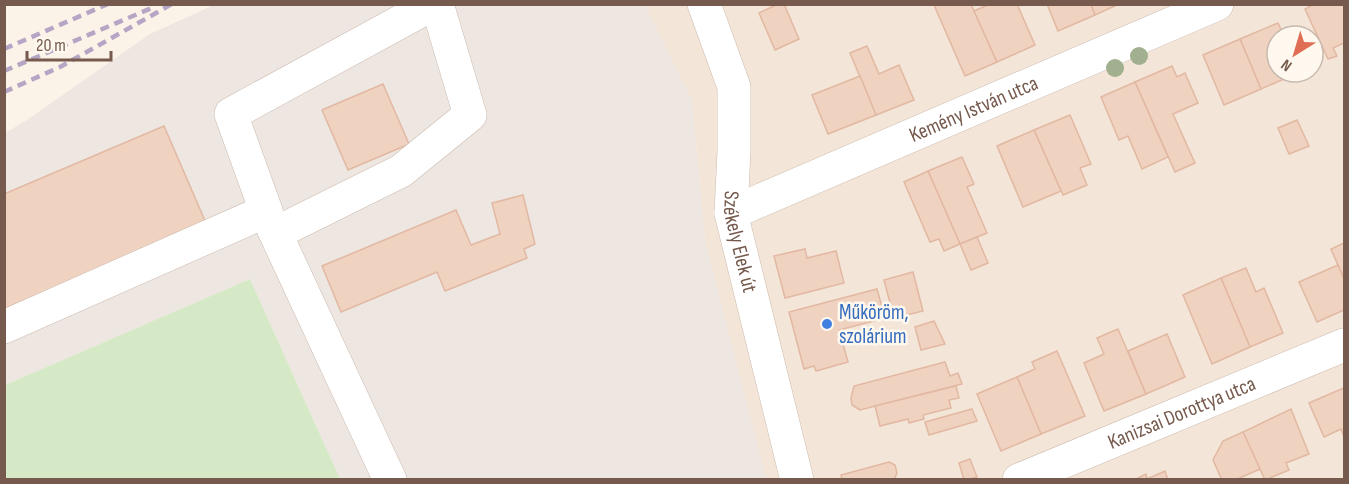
<svg xmlns="http://www.w3.org/2000/svg" width="1349" height="484" font-family="'Sofia Sans Condensed',sans-serif">
<style>
.residential{fill:#f3e5d7;fill-rule:evenodd}
.industrial{fill:#ede6e1}
.green{fill:#d6e9c7}
.building{fill:#f0d2c1;stroke:#e2b8a2;stroke-width:1.5}
.lines{fill:none;stroke-linecap:round;stroke-linejoin:round}
.minor-casing{stroke:#cdbbaf;stroke-width:34}
.minor{stroke:#fff;stroke-width:33}
.rail{stroke:#b6a6c5;stroke-width:4.5;stroke-dasharray:9 6;stroke-linecap:butt}
.tree{fill:#a1b08e}
.shop-dot{fill:#3f7fe0;stroke:#fef8ef;stroke-width:2}
.labels{text-anchor:middle;stroke-width:5;stroke-linejoin:round;paint-order:stroke}
.street-label{font-size:21px;fill:#755a4d;stroke:#fef8ef}
.shop-label{font-size:21px;fill:#366cbe;stroke:#fef8ef;text-anchor:start}
</style>
<rect width="100%" height="100%" fill="#fcf3e8"/>
<path class="residential" d="M645,5H1344V479H766L705,240L692,100ZM1277,36H1313V72H1277Z"/>
<polygon class="industrial" points="214,5 645,5 692,100 705,240 766,479 340,479 250,279 5,385 4,134 27,120 150,34"/>
<polygon class="green" points="250,279 340,479 5,479 5,385"/>
<g class="building">
<polygon points="778,4 784,4 799,39 775,50 759,13"/>
<polygon points="971,4 997,62 965,76 934,5"/>
<polygon points="990,4 1017,4 1035,45 997,62 974,11"/>
<polygon points="1047,4 1091,4 1095,15 1058,31"/>
<polygon points="1091,4 1119,4 1095,15"/>
<polygon points="1314,4 1344,4 1344,43 1333,48 1337,56 1328,59 1305,9"/>
<polygon points="1278,23 1284,36 1277,36 1277,72 1300,72 1261,89 1240,39"/>
<polygon points="1240,39 1261,89 1224,105 1203,55"/>
<polygon points="867,46 879,74 899,65 914,100 876,115 850,53"/>
<polygon points="1172,66 1177,77 1185,73 1198,103 1173,114 1195,163 1175,172 1135,82"/>
<polygon points="860,76 876,115 828,134 812,95"/>
<polygon points="1135,82 1168,157 1142,169 1128,136 1119,140 1101,97"/>
<polygon points="383,84 409,144 348,170 322,110"/>
<polygon points="1070,115 1091,164 1080,168 1087,185 1063,195 1034,130"/>
<polygon points="1297,120 1309,146 1289,154 1278,128"/>
<polygon points="164,126 206,223 4,309 4,194"/>
<polygon points="1034,130 1061,191 1023,207 997,146"/>
<polygon points="962,157 974,184 967,187 987,233 960,244 928,171"/>
<polygon points="928,171 960,244 944,251 939,239 930,242 904,182"/>
<polygon points="523,195 535,244 524,249 527,258 445,291 437,272 341,312 322,266 456,210 471,245 500,234 492,203"/>
<polygon points="977,237 988,263 971,270 960,244"/>
<polygon points="1344,243 1344,279 1331,249"/>
<polygon points="805,249 807,258 836,251 844,283 785,298 774,256"/>
<polygon points="1338,265 1344,279 1344,310 1317,322 1299,282"/>
<polygon points="1246,268 1256,292 1264,288 1283,333 1250,347 1221,278"/>
<polygon points="913,272 923,311 894,318 884,280"/>
<polygon points="1221,278 1250,347 1212,364 1183,295"/>
<polygon points="877,289 885,318 839,330 848,362 816,371 814,366 804,369 789,312"/>
<polygon points="934,321 945,344 921,350 915,327"/>
<polygon points="1118,329 1146,394 1104,411 1084,363 1104,354 1097,338"/>
<polygon points="1167,334 1185,377 1146,394 1128,351"/>
<polygon points="1057,351 1085,416 1041,434 1017,377 1035,369 1032,362"/>
<polygon points="945,362 950,376 958,373 962,384 860,410 852,405 851,398 854,386"/>
<polygon points="1017,377 1041,434 1001,451 977,394"/>
<polygon points="956,386 959,398 949,400 951,408 923,415 924,419 909,423 908,419 880,426 875,406"/>
<polygon points="1344,388 1344,437 1341,429 1324,437 1309,403"/>
<polygon points="972,409 977,421 929,435 925,422"/>
<polygon points="1291,409 1309,454 1286,463 1289,470 1265,480 1243,432"/>
<polygon points="1243,432 1260,469 1235,480 1222,480 1213,460 1223,441"/>
<polygon points="970,459 977,477 964,480 959,463"/>
<polygon points="889,462 895,465 897,473 894,480 842,480 841,475"/>
<polygon points="1165,471 1168,480 1134,480 1146,474 1147,479"/>
</g>
<g class="lines">
<g class="minor-casing">
<g id="minor">
<path id="s1" d="M704,4L734,87V151L731,213L797,480"/>
<polyline points="266,213 390,480"/>
<path id="s2" d="M731,213L1217,4"/>
<polyline points="276,233 401,171 470,115 437,4"/>
<polyline points="4,327 266,211 231,114 433,4"/>
<path id="s3" d="M1019,480L1344,345"/>
</g>
</g>
<use href="#minor" class="minor"/>
<g class="rail">
<polyline points="4,49 108,4"/>
<polyline points="4,71 154,7"/>
<polyline points="4,92 60,67 172,4"/>
</g>
</g>
<g class="tree">
<circle cx="1139" cy="56" r="9"/>
<circle cx="1115" cy="68" r="9"/>
</g>
<circle class="shop-dot" cx="827" cy="324" r="6"/>
<g class="labels">
<g class="street-label">
<text dy="7" stroke="none"><textPath href="#s2" startOffset="264">Kemény István utca</textPath></text>
<text dy="7" stroke="none"><textPath href="#s1" startOffset="244">Székely Elek út</textPath></text>
<text dy="7" stroke="none"><textPath href="#s3" startOffset="176">Kanizsai Dorottya utca</textPath></text>
</g>
<g class="shop-label">
<text x="839" y="319">Műköröm,<tspan x="839" dy="24">szolárium</tspan></text>
</g>
</g>
<rect width="1349" height="484" fill="none" stroke="#755a4d" stroke-width="12"/>
<g transform="translate(1295 54) rotate(217)"><circle r="28" fill="#fef8ef" stroke="#c7b9ae" stroke-width="1.5"/>
<path d="M0-4.5L10 22L0 15L-10 22Z" fill="#df6e54"/>
<text y="-9" font-size="16" font-weight="bold" text-anchor="middle" fill="#755a4d">N</text>
</g>
<path d="M27 51v9h84v-9" fill="none" stroke="#755a4d" stroke-width="3"/>
<text x="36" y="51" font-size="18" fill="#755a4d" stroke="#fef8ef" stroke-width="4.5" paint-order="stroke">20 m</text>
</svg>
